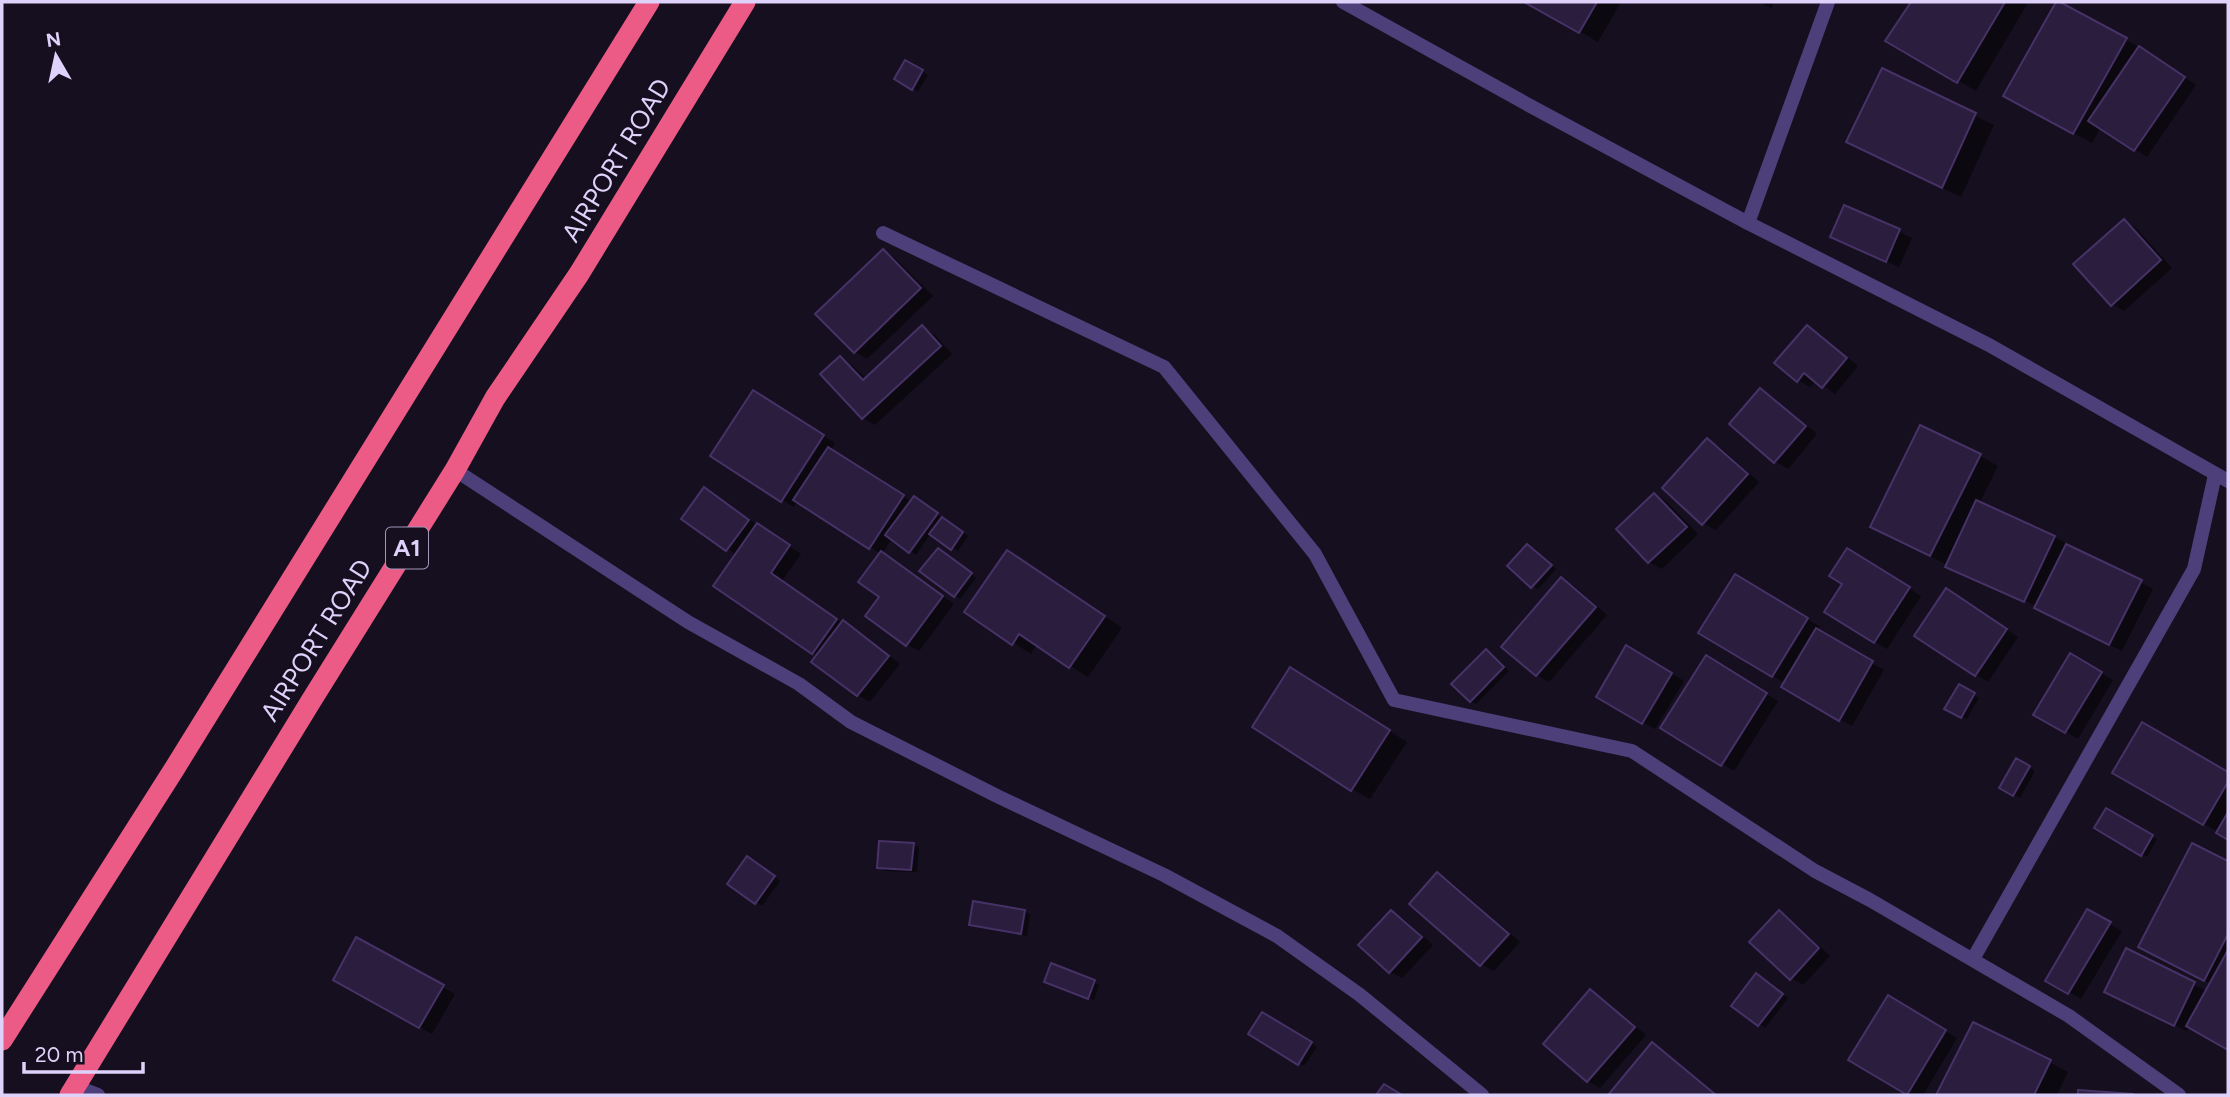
<svg xmlns="http://www.w3.org/2000/svg" width="2230" height="1097" font-family="Figtree,sans-serif">
<style>
.shadow{fill:#0007}
.building{fill:#2a1d3e;stroke:#473267;stroke-width:2}
.lines{fill:none;stroke-linecap:round;stroke-linejoin:round}
.street{stroke:#4d3f79;stroke-width:14}
.highway{stroke:#ec5b85;stroke-width:21}
.labels{text-anchor:middle;stroke-width:5;stroke-linejoin:round;paint-order:stroke}
.shield{fill:#150f1f;stroke:#a298b8;stroke-width:2}
.shield-label{font-size:24px;font-weight:bold;fill:#dfd2fa}
.street-label{font-size:26px;fill:#dfd2fa;stroke:#150f1f}
</style>
<rect width="100%" height="100%" fill="#150f1f"/>
<g class="shadow">
<polygon points="1528,2 1621,2 1598,42"/>
<polygon points="1758,2 1774,2 1772,8"/>
<polygon points="1913,2 2023,2 2027,4 1976,91 1888,40"/>
<polygon points="2058,2 2144,50 2196,85 2147,157 2101,127 2092,143 2024,106"/>
<polygon points="906,62 928,75 918,91 896,79"/>
<polygon points="1883,70 1994,125 1961,197 1867,152"/>
<polygon points="1845,207 1912,238 1899,267 1845,243"/>
<polygon points="2124,221 2136,228 2172,268 2124,311 2112,304"/>
<polygon points="883,251 895,258 933,296 867,359 855,352 818,314"/>
<polygon points="1807,327 1819,334 1858,366 1835,394 1816,381 1810,387 1798,380"/>
<polygon points="922,328 935,335 952,354 875,425 863,418 840,358 852,365 866,379"/>
<polygon points="1761,390 1773,397 1817,434 1788,469 1775,461 1731,424"/>
<polygon points="765,399 835,443 831,451 912,502 920,502 968,536 958,551 931,533 916,555 892,538 882,554 954,604 919,651 906,644 881,597 881,554 798,501 794,507 782,500"/>
<polygon points="1707,440 1720,447 1759,482 1716,530 1703,523"/>
<polygon points="1980,456 1998,466 1979,504 2054,537 2153,589 2122,651 2048,614 2018,596 2016,599 1959,573 1947,565 1890,536"/>
<polygon points="1655,495 1667,502 1698,534 1662,569 1649,562 1618,529"/>
<polygon points="716,497 801,554 782,581 843,623 855,630 900,664 870,702 858,695 813,652 737,555 683,519"/>
<polygon points="1533,549 1556,569 1538,589 1532,586"/>
<polygon points="944,553 976,578 960,599 955,595"/>
<polygon points="1859,557 1921,596 1887,649 1875,642"/>
<polygon points="1026,563 1122,628 1088,677 1037,644 1031,654 967,612"/>
<polygon points="1735,576 1819,626 1817,631 1884,670 1852,726 1783,687 1785,683 1701,633"/>
<polygon points="1562,579 1574,586 1607,615 1549,682 1537,675"/>
<polygon points="1959,598 2018,637 1988,682 1917,636"/>
<polygon points="1627,648 1684,681 1655,729 1598,697"/>
<polygon points="1486,651 1509,671 1476,704 1471,701"/>
<polygon points="2070,655 2113,680 2078,739 2036,714"/>
<polygon points="1706,658 1778,701 1734,771 1662,728"/>
<polygon points="1309,680 1407,742 1370,799 1352,789"/>
<polygon points="1959,686 1979,698 1967,719 1946,708"/>
<polygon points="2142,725 2228,774 2228,838 2114,772"/>
<polygon points="2017,761 2035,771 2020,798 2001,787"/>
<polygon points="2106,810 2157,839 2147,857 2096,827"/>
<polygon points="913,844 919,848 917,872 885,871 879,867"/>
<polygon points="2193,845 2228,863 2228,1048 2189,1026 2187,1031 2119,998 2127,951 2207,991 2211,984 2159,957"/>
<polygon points="753,862 780,881 762,906 729,884"/>
<polygon points="1437,874 1450,881 1520,942 1494,971 1481,964"/>
<polygon points="1025,911 1030,915 1027,936 976,927 971,924"/>
<polygon points="2087,911 2122,931 2081,999 2048,980"/>
<polygon points="1391,912 1404,919 1421,935 1389,970"/>
<polygon points="1779,913 1791,920 1830,956 1803,985 1791,978"/>
<polygon points="1424,937 1433,945 1402,978 1391,972"/>
<polygon points="357,939 455,994 432,1034 335,979"/>
<polygon points="1762,978 1788,998 1765,1028 1733,1006"/>
<polygon points="1094,982 1099,985 1094,1000 1052,984"/>
<polygon points="1591,992 1603,999 1646,1035 1600,1088 1588,1081"/>
<polygon points="1888,997 1957,1038 1923,1095 1911,1095 1850,1059"/>
<polygon points="1262,1014 1317,1047 1304,1066 1251,1033"/>
<polygon points="1974,1024 2068,1072 2057,1095 1938,1095"/>
<polygon points="1652,1044 1664,1051 1718,1095 1610,1095"/>
</g>
<g class="building">
<polygon points="1524,2 1597,2 1579,33"/>
<polygon points="1911,2 2005,2 1957,83 1885,41"/>
<polygon points="2056,2 2060,2 2127,38 2073,134 2003,96"/>
<polygon points="2139,46 2185,77 2134,151 2088,121"/>
<polygon points="905,60 923,70 912,90 894,79"/>
<polygon points="1882,68 1976,113 1942,188 1846,142"/>
<polygon points="1844,205 1900,229 1886,262 1830,237"/>
<polygon points="2124,219 2161,260 2111,306 2073,264"/>
<polygon points="883,249 921,288 854,353 815,314"/>
<polygon points="922,325 941,346 862,419 820,374 840,356 863,380"/>
<polygon points="1807,325 1847,358 1822,388 1804,373 1797,382 1774,363"/>
<polygon points="1760,388 1806,426 1774,463 1729,424"/>
<polygon points="753,390 824,435 781,502 710,456"/>
<polygon points="1920,425 1981,454 1930,556 1870,527"/>
<polygon points="1707,438 1748,474 1702,525 1662,488"/>
<polygon points="828,447 904,495 869,549 793,500"/>
<polygon points="704,487 749,520 726,551 681,519"/>
<polygon points="1654,493 1687,527 1648,563 1616,529"/>
<polygon points="914,496 938,513 909,553 885,535"/>
<polygon points="1976,500 2055,536 2024,602 1945,567"/>
<polygon points="942,517 963,532 951,550 929,534"/>
<polygon points="757,523 790,545 771,573 837,619 812,654 713,586"/>
<polygon points="1527,544 1552,565 1531,588 1507,566"/>
<polygon points="2066,544 2142,580 2109,645 2034,608"/>
<polygon points="938,548 972,573 954,597 919,571"/>
<polygon points="1847,548 1910,587 1874,643 1824,612 1842,584 1829,576"/>
<polygon points="1007,550 1105,616 1069,668 1019,634 1012,645 964,612"/>
<polygon points="881,551 943,596 906,646 865,616 879,597 858,582"/>
<polygon points="1735,574 1808,618 1772,677 1698,633"/>
<polygon points="1561,577 1596,607 1536,676 1501,647"/>
<polygon points="1946,588 2007,629 1975,676 1914,636"/>
<polygon points="843,620 889,656 857,696 811,662"/>
<polygon points="1816,628 1873,661 1839,721 1781,687"/>
<polygon points="1626,645 1672,673 1642,724 1596,697"/>
<polygon points="1486,649 1504,667 1470,702 1451,684"/>
<polygon points="2070,653 2102,672 2065,733 2033,715"/>
<polygon points="1706,655 1767,693 1721,766 1660,728"/>
<polygon points="1290,667 1390,730 1351,791 1252,727"/>
<polygon points="1959,684 1975,693 1961,718 1944,709"/>
<polygon points="2142,722 2228,772 2228,782 2203,825 2112,773"/>
<polygon points="2016,758 2030,766 2013,796 1999,788"/>
<polygon points="2106,808 2153,835 2141,856 2094,828"/>
<polygon points="2228,812 2228,840 2216,833"/>
<polygon points="879,841 914,843 911,870 877,868"/>
<polygon points="2192,843 2228,861 2228,934 2204,981 2138,947"/>
<polygon points="747,856 775,876 755,904 727,884"/>
<polygon points="1437,872 1509,934 1480,966 1409,904"/>
<polygon points="973,901 1025,910 1021,934 969,925"/>
<polygon points="2087,909 2111,922 2068,994 2045,981"/>
<polygon points="1391,910 1422,937 1389,973 1358,945"/>
<polygon points="1779,910 1819,948 1790,980 1749,942"/>
<polygon points="356,937 444,985 419,1028 333,980"/>
<polygon points="2126,948 2195,982 2174,1026 2104,992"/>
<polygon points="2228,950 2228,1050 2186,1026"/>
<polygon points="1051,963 1095,980 1088,999 1044,982"/>
<polygon points="1756,973 1783,994 1758,1026 1731,1006"/>
<polygon points="1590,989 1635,1027 1587,1082 1543,1044"/>
<polygon points="1888,995 1946,1030 1907,1095 1848,1060"/>
<polygon points="1262,1012 1312,1042 1298,1065 1248,1034"/>
<polygon points="1973,1022 2051,1060 2034,1095 1936,1095"/>
<polygon points="1652,1042 1716,1095 1608,1095"/>
<polygon points="1384,1084 1402,1095 1376,1095"/>
<polygon points="2078,1090 2133,1094 2133,1095 2078,1095"/>
</g>
<g class="lines">
<g class="street">
<polyline points="1343,2 1525,103 1748,223 1989,345 2228,481"/>
<polyline points="1748,223 1828,2"/>
<polyline points="883,233 1164,367 1315,554 1394,700 1632,751 1815,871 1870,900 2069,1016 2179,1095"/>
<polyline points="455,470 688,622 799,684 851,722 997,796 1164,875 1277,936 1360,995 1482,1095"/>
<polyline points="1973,959 2194,569 2215,475"/>
<polyline points="75,1086 98,1095"/>
</g>
<g class="highway">
<polyline points="2,1040 173,771 649,2"/>
<polyline points="70,1095 311,701 455,470 495,398 579,274 745,2"/>
</g>
</g>
<g class="labels">
<rect class="shield" x="386" y="527.5" width="42" height="41" rx="5"/>
<g class="shield-label">
<text x="407" y="556">A1</text>
</g>
<g class="street-label">
<text transform="translate(616 160) rotate(-59)" y="9">AIRPORT ROAD</text>
<text transform="translate(316 640) rotate(-58)" y="9">AIRPORT ROAD</text>
</g>
</g>
<rect width="2230" height="1097" fill="none" stroke="#dfd2fa" stroke-width="7"/>
<g transform="translate(56 56) rotate(351)" stroke="#150f1f" stroke-width="5" paint-order="stroke">
<path d="M0-5L12 26L0 18L-12 26Z" fill="#dfd2fa"/>
<text y="-10" font-size="19" font-weight="bold" text-anchor="middle" fill="#dfd2fa">N</text>
</g>
<path d="M24 1062v10h119v-10" fill="none" stroke="#dfd2fa" stroke-width="3.5"/>
<text x="35" y="1062" font-size="21" fill="#dfd2fa" stroke="#150f1f" stroke-width="5" paint-order="stroke">20 m</text>
</svg>
